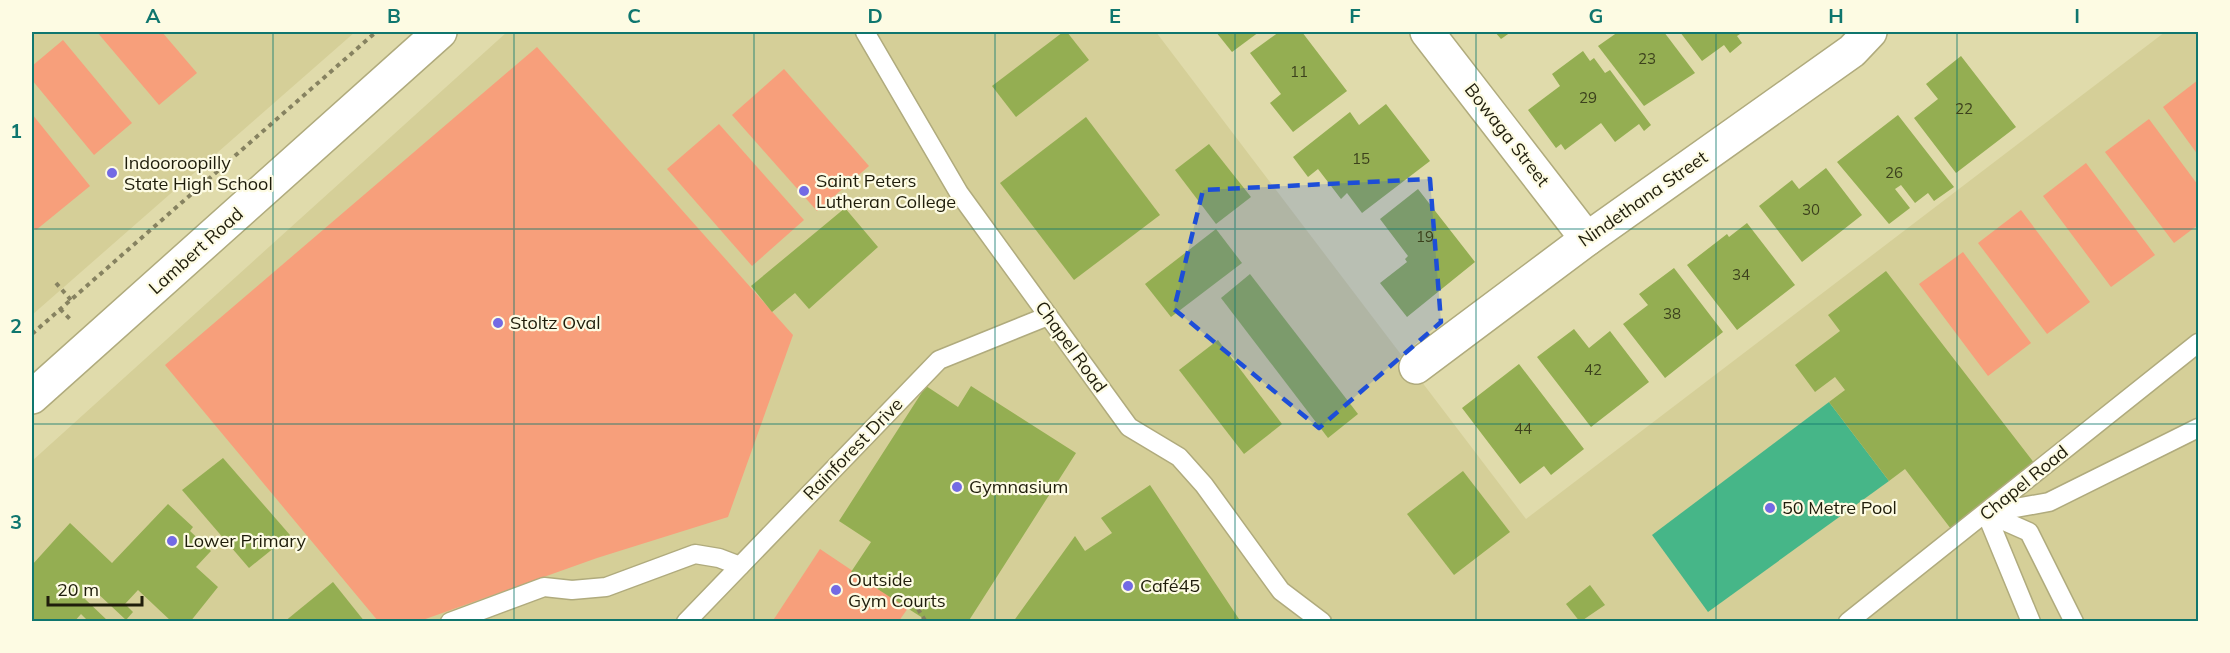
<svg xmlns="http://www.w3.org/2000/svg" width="2230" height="653" font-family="Mulish,sans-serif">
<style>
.built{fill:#d5cf98}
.green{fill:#f79f7b}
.water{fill:#46b688}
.building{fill:#94ae52}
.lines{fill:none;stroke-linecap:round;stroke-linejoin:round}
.service-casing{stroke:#b0ab7d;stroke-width:21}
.minor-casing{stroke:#b0ab7d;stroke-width:36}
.secondary-casing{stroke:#b0ab7d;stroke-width:36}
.path{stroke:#868260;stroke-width:4;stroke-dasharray:4.5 4.5;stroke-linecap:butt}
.service{stroke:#fff;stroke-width:18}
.minor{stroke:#fff;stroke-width:33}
.secondary{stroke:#fff;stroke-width:33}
.marked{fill:#1d4ed8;fill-opacity:0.2;stroke:#1d4ed8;stroke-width:4.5;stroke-dasharray:12 8;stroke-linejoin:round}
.grid{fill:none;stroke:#0f766e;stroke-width:1.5;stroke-opacity:0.55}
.poi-dot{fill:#736ae4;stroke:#fdfbe3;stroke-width:2}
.labels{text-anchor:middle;stroke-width:4.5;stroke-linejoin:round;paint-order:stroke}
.number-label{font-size:15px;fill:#3c411d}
.street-label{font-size:18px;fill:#1f1d0b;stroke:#fdfbe3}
.poi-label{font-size:18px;fill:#1f1d0b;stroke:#fdfbe3;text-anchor:start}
.neatline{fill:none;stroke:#0f766e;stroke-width:2}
.grid-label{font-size:20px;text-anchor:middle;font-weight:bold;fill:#0f766e}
</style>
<rect width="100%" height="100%" fill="#e0dbab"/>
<g class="built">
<polygon points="32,32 355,32 32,315"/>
<polygon points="507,32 1156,32 1526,519 2165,32 2198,32 2198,621 32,622 32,461"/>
</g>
<g class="green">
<polygon points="97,32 162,32 197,73 159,105"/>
<polygon points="63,40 132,123 94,155 32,80 32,66"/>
<polygon points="537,47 793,335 728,517 597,558 417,622 378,621 165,365"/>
<polygon points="784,69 869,166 817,211 732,115"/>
<polygon points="2198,80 2198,155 2163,107"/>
<polygon points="32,114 90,186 36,230 32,225"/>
<polygon points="2149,119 2198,185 2198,225 2174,243 2105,152"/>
<polygon points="719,124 804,220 752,266 667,169"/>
<polygon points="2086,163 2155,255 2111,287 2043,196"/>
<polygon points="2021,210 2090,302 2047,334 1978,243"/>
<polygon points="1963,252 2031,343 1988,376 1919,284"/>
<polygon points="820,549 908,608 899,621 772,622"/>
</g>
<polygon class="water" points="1829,402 1889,481 1708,612 1652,535"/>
<g class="building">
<polygon points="1063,32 1067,32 1089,60 1016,117 992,86"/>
<polygon points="1216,32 1259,32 1232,52"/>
<polygon points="1279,32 1302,32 1347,91 1293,132 1270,103 1281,94 1250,53"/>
<polygon points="1495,32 1511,32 1501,39"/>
<polygon points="1618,32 1664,32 1695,73 1644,106 1598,46"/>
<polygon points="1680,32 1743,32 1737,36 1742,43 1730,53 1724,45 1702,61"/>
<polygon points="1583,51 1590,61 1594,58 1605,73 1610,70 1651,125 1644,131 1639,124 1615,142 1601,123 1565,150 1561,144 1556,148 1528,110 1560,86 1552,74"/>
<polygon points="1961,56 2016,127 1956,173 1914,118 1938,99 1926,84"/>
<polygon points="1386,104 1430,161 1362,213 1347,193 1341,199 1318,169 1308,177 1293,157 1350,112 1359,125"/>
<polygon points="1898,115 1954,187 1934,201 1928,193 1915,203 1901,185 1895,189 1910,208 1889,224 1837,162"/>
<polygon points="1086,117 1160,215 1074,280 1000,183"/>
<polygon points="1209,144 1251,197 1216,224 1175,170"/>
<polygon points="1826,168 1862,215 1802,262 1759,206 1792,180 1799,189"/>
<polygon points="1418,189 1475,262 1407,317 1380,283 1407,262 1405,259 1408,256 1380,219"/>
<polygon points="845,208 878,247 809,309 795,293 772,312 751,286"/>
<polygon points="1747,223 1795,285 1737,330 1687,265 1727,234 1729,237"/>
<polygon points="1216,229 1242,263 1171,317 1145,284"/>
<polygon points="1674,268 1723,332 1665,378 1623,324 1648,305 1639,294"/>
<polygon points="1886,271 2035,464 1951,529 1905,469 1889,481 1829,402 1845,390 1835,377 1815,392 1795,365 1840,331 1828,315"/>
<polygon points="1250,274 1358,414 1328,438 1221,298"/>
<polygon points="1574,329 1589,348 1610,331 1649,382 1591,427 1537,357"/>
<polygon points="1218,340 1282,424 1244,454 1179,370"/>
<polygon points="1519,364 1584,449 1551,475 1544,466 1520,484 1462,408"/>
<polygon points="926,386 958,407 971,386 1076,453 968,622 929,622 851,572 871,542 839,521"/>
<polygon points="223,458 290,535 249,568 182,490"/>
<polygon points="1463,471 1510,532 1454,575 1407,514"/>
<polygon points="1150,485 1241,622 1013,622 1075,536 1085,551 1112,533 1101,518"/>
<polygon points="168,504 193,527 190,531 211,551 196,567 218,587 190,622 172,622 138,590 125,604 133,612 126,620 94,590 85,599 109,622 89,622 81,614 74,622 32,622 32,565 70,523 112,563"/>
<polygon points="333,582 365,622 284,622"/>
<polygon points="1590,585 1605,605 1580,622 1566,604"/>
</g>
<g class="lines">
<g class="service-casing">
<g id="service">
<polyline points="865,32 959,193 1129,427 1179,457 1204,485 1281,591 1322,622"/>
<polyline points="1986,513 2029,532 2074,622"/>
<polyline points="1986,513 2031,622"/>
<polyline points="1988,513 2049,502 2198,428"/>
<polyline points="450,622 544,587 572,590 606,587 695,554 719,558 740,566"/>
<polyline points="686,622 939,360 1048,316"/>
<polyline points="1848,622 2198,343"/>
</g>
</g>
<g class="minor-casing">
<g id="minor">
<polyline points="1427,32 1587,239"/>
<polyline points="1416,367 1587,239 1852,51 1870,32"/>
</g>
</g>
<g class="secondary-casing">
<polyline id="secondary" points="32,397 440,32"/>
</g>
<g class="path">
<polyline points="56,283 71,300"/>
<polyline points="60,309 70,319"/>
<polyline points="32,334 376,32"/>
<polyline points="918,609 926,622"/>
</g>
<use href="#service" class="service"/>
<use href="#minor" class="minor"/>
<use href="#secondary" class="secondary"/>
</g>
<path class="marked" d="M1430,179L1441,322L1319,428L1174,309L1203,190Z"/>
<path class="grid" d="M273,32V622M514,32V622M754,32V622M995,32V622M1235,32V622M1476,32V622M1716,32V622M1957,32V622M32,229H2198M32,424H2198"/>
<g class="poi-dot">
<circle cx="112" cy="173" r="6"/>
<circle cx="804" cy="191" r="6"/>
<circle cx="498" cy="323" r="6"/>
<circle cx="957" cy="487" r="6"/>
<circle cx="1770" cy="508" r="6"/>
<circle cx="172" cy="541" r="6"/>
<circle cx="1128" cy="586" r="6"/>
<circle cx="836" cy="590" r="6"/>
</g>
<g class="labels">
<g class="number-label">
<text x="1647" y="64">23</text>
<text x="1299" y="77">11</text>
<text x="1588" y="103">29</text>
<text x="1964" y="114">22</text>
<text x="1361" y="164">15</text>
<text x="1894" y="178">26</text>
<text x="1811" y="215">30</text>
<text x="1425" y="242">19</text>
<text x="1741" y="280">34</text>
<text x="1672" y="319">38</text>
<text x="1593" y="375">42</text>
<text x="1523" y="434">44</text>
</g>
<g class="street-label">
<text transform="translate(1507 135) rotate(52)" y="6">Bowaga Street</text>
<text transform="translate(1643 199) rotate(-35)" y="6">Nindethana Street</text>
<text transform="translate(196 251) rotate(-42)" y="6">Lambert Road</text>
<text transform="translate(1071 347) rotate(54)" y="6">Chapel Road</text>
<text transform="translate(853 449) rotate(-46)" y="6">Rainforest Drive</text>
<text transform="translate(2024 483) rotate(-39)" y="6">Chapel Road</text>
</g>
<g class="poi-label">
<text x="124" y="169">Indooroopilly<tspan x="124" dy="21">State High School</tspan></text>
<text x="816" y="187">Saint Peters<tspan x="816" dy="21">Lutheran College</tspan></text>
<text x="510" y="329">Stoltz Oval</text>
<text x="969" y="493">Gymnasium</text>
<text x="1782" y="514">50 Metre Pool</text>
<text x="184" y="547">Lower Primary</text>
<text x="848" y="586">Outside<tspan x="848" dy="21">Gym Courts</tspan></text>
<text x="1140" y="592">Café45</text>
</g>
</g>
<rect width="2230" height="653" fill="none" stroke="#fdfbe3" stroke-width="66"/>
<path d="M48 596v9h94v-9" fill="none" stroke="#1f1d0b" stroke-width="3"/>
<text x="57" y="596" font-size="18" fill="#1f1d0b" stroke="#fdfbe3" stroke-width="4.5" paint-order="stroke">20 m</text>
<rect x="33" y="33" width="2164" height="587" class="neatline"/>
<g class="grid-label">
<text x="153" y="23">A</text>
<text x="394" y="23">B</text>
<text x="634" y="23">C</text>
<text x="875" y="23">D</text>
<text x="1115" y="23">E</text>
<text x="1355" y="23">F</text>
<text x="1596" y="23">G</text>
<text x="1836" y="23">H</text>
<text x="2077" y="23">I</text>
<text x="16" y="138">1</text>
<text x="16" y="333">2</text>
<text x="16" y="529">3</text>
</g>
</svg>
